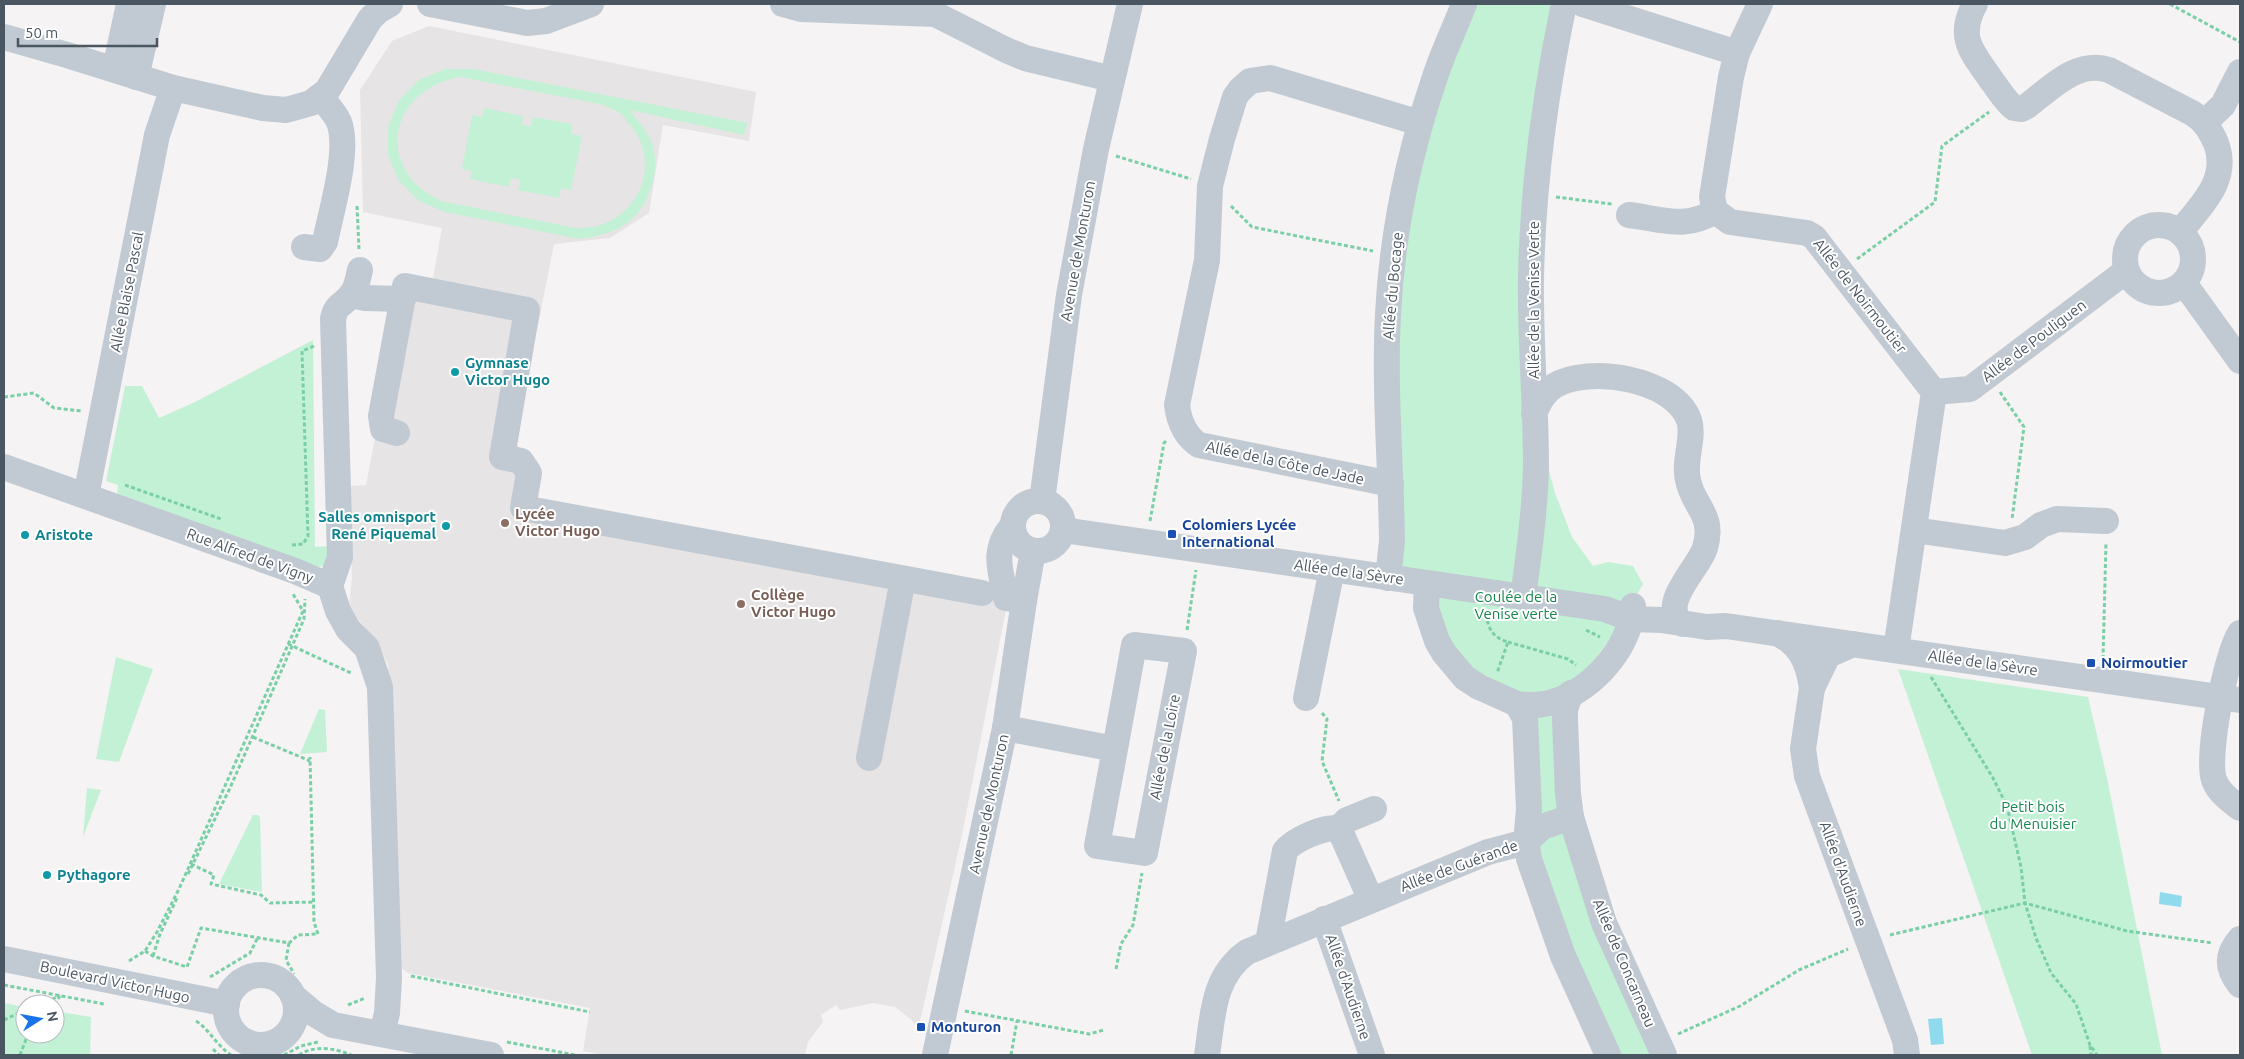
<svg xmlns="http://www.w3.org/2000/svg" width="2244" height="1059" font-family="Ubuntu,sans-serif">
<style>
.education{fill:#e6e4e5}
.green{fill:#c3f1d5;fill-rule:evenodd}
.water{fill:#90daee}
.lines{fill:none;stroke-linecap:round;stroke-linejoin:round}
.path{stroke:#7ad0a6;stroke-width:3;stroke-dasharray:4 2.5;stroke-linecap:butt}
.minor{stroke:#c1cad2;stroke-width:26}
.culture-dot{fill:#0f9aa8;stroke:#fff;stroke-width:2}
.education-dot{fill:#8d6e63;stroke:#fff;stroke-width:2}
.transit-dot{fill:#1a4fb4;stroke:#fff;stroke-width:2}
.labels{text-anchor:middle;stroke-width:4;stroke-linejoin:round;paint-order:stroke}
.street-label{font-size:15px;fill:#4a5661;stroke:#fff}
.culture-label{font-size:15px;font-weight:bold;fill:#0d838f;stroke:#fff;text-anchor:start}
.education-label{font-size:15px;font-weight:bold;fill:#785e54;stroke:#fff;text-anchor:start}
.transit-label{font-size:15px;font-weight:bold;fill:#164399;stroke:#fff;text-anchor:start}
.park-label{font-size:15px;fill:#17864f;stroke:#fff}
</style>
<rect width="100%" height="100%" fill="#f5f3f3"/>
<polygon class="education" points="429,26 756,92 749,141 663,125 649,213 610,238 554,244 515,442 538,472 533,498 1010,589 962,835 918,1030 912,1020 895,1007 873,1003 840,1010 836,1005 821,1015 823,1022 808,1042 805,1055 604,1055 583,1051 590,1008 408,973 395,964 388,665 376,639 353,614 349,606 352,578 348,486 366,485 406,280 432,284 442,228 363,212 360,90 392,41"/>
<g class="green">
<polygon points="1464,4 1564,4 1552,65 1534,414 1555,493 1572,537 1593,566 1608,562 1633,566 1643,584 1619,626 1580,680 1568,794 1664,1055 1608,1055 1529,859 1526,726 1490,692 1430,619 1391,560 1391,284"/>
<path d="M445,69H473L747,123L744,135L630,110C638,122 648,131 653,146C661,176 646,216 617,229C605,235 592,237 579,239L445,212L419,201L399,181L388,155V127L399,100L419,80ZM460,77L600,104C606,107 615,109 621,114C624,116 627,122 630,125C657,156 646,200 612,220C600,227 589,228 575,228L441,201C428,194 415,186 408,174C379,129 414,84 460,77Z"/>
<polygon points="484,108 523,116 522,125 531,126 533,117 572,124 571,134 582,136 571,190 561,188 559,198 518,190 520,180 511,178 509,187 470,179 472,171 462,169 472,115 482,117"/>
<polygon points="313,340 315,547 330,546 327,565 317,567 117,496 118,485 106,481 125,386 142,386 159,418 193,403"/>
<polygon points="116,657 153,669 119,762 96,759"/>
<polygon points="1898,669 2088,697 2107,778 2162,1055 2032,1055"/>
<polygon points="319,709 325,710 327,752 300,754"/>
<polygon points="87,788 101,790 83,837"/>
<polygon points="253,815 258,815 260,817 262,892 219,884"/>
<polygon points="4,1003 25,1007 25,1034 55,1034 55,1011 91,1017 90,1055 4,1055"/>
</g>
<g class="water">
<polygon points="2160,892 2182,896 2181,907 2159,904"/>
<polygon points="1942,1018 1944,1044 1931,1045 1928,1019"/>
</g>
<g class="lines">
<g class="path">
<polyline points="2170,4 2240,42"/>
<polyline points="1116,156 1191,179"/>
<polyline points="1556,197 1612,204"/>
<polyline points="357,206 359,249"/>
<polyline points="1231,206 1252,227 1373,251"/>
<polyline points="1857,259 1935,202 1942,146 1989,112"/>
<polyline points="2000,392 2024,427 2012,519"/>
<polyline points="4,397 34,393 54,408 82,411"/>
<polyline points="125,485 221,519"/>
<polyline points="1150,521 1164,443 1167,440"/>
<polyline points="292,545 303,544 308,536 302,351 314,346"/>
<path d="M1487,614C1487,629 1494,638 1508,642L1497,673"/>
<polyline points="1187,630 1196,570"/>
<polyline points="1586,630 1600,637"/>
<polyline points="1508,642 1568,659 1576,665"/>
<polyline points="288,644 351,673"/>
<polyline points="2103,659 2106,543"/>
<polyline points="1931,677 1993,778 2007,806 2021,867 2025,903 2036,938 2051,973 2076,1004 2090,1045 2097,1055"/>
<polyline points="1322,713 1327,719 1322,761 1339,801"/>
<polyline points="253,737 310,761"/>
<polyline points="191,864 214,875 211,884 261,895 270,903 314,902"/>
<polyline points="188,874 230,788 304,619 305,599"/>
<polyline points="1890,935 2025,903 2127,931 2213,943"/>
<polyline points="289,943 286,960 294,974"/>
<polyline points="145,951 153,956 187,967 201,928 289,943 298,935 318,934 314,922 310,757"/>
<polyline points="153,956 160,934 177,898"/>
<polyline points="129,961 145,951 157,932 179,889 303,611 293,594"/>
<polyline points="1116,969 1121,944 1133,925 1142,873"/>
<polyline points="411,976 590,1012"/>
<polyline points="210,977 250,953 258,937"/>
<polyline points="4,985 104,1004"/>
<polyline points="40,1004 60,996"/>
<polyline points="54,1004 60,996"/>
<polyline points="348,1005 365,998"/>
<polyline points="965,1011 1089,1034 1104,1030"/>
<polyline points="4,1020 25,1010"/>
<path d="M196,1021C210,1030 217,1046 231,1055"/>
<polyline points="1678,1034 1740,1006 1799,970 1848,949"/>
<polyline points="507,1042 575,1055"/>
<polyline points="2090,1046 2091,1055"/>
<polyline points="213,1049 219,1055"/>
<polyline points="20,1055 28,1034"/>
<polyline points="284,1055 301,1046 318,1042"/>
<path d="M299,1055C314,1045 335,1048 351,1055"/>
<polyline points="1011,1055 1017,1021"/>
</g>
<g class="minor">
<polyline points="430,4 527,23 546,21 591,4"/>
<polyline points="783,4 801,9 935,14 1006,50 1025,58 1112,79"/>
<polyline points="1583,4 1737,53 1731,77 1712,197 1715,211 1730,222 1807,233 1814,237 1934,392 1896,650"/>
<path d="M1975,4C1956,38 1973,53 1992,81C1999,90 2005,101 2014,108L2021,109L2027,106C2050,89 2077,59 2109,70L2192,113C2205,121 2210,130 2216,143C2230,180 2201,205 2180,232"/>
<polyline points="4,37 67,55 173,88 263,108 286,110 311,103 327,91 370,19 378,11 390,4"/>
<polyline points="1737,53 1760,4"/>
<polyline points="115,69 129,4"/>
<polyline points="136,77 153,4"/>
<polyline points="2205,122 2223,105 2240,72"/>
<path d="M1629,215C1662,219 1686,230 1715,211"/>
<circle cx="2159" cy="259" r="34"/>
<path d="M304,247L320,249L325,242C331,211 350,151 339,122C335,113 327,105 321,97"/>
<polyline points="2184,283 2240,361"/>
<polyline points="351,295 365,298 403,299"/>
<polyline points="1934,392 1970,389 2126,271"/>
<path d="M1534,414C1539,403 1543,393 1554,386C1588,365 1674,378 1689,420C1695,437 1683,461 1688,480C1693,507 1715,514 1705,548C1699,568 1657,605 1683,624"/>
<polyline points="397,433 383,429 381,416 405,286 527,310 502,457 521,461 529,473 523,508 982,593"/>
<path d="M4,467L295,571L330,586L340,557L333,319C336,303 344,305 352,294C357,287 358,278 360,270"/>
<path d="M1391,484L1199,445C1185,436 1179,421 1177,405L1207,260L1210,186L1222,139L1235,97L1240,90L1250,81L1270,78L1420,123"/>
<polyline points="86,496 157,135 173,88"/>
<circle cx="1038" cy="526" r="25"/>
<polyline points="1042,501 1069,295 1096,149 1130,4"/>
<path d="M1012,526C992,550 1000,569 1006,598L1024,601"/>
<polyline points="1063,530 1605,609 1632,619 1661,620 1707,627 1726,626 2240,700"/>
<polyline points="1914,530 2005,543 2025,537 2041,525 2057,519 2106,521"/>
<path d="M1388,578L1392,541C1391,465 1384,389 1388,314C1392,234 1409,153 1435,77C1443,52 1455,28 1464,4"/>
<polyline points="1427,583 1426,608 1437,641 1444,653 1465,678 1479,687 1517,704 1525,718 1529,809 1526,842 1529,859 1563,956 1608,1055"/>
<polyline points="330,586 338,611 348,629 367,648 380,687 389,978 387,1013 382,1034"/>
<path d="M1523,597C1529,553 1535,510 1536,466C1536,403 1530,340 1531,277C1533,184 1545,94 1564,4"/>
<path d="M1777,633C1801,645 1808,662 1812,688L1828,655L1853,644"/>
<path d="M2240,633C2226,655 2206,756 2214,780C2219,793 2230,800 2240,808"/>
<polyline points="1812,688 1803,749 1807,776 1905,1040 1907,1055"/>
<polyline points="1571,693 1565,709 1565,720 1568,794 1571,817 1604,923 1664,1055"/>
<polyline points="1306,698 1332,569"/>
<path d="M1517,704C1526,705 1535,706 1544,704C1588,696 1630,650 1633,606"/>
<polyline points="1005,728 1115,749 1134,645 1184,651 1145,853 1097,846 1115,749"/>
<polyline points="869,758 903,579"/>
<polyline points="1338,829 1347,820 1374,809"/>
<polyline points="1324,919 1372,1055"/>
<path d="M2240,939C2226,955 2227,969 2240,985"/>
<path d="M1268,942L1285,851C1293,840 1326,825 1338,829L1342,835L1371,900"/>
<polyline points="4,959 227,1004"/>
<circle cx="261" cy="1010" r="35"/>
<polyline points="293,996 313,1013 333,1025 491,1055"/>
<polyline points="935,1055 1005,728 1024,601 1033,551"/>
<path d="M1207,1055C1213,1016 1212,977 1247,952L1488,852L1526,842L1542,827L1571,817"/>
</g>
</g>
<g class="culture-dot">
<circle cx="455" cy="372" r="5"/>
<circle cx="446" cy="526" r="5"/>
<circle cx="25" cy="535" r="5"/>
<circle cx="47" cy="875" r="5"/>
</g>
<g class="education-dot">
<circle cx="505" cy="523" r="5"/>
<circle cx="741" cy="604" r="5"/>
</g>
<g class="transit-dot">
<rect x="1167" y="529" width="10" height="10" rx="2.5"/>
<rect x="2086" y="658" width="10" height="10" rx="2.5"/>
<rect x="916" y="1022" width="10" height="10" rx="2.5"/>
</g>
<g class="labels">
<g class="street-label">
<text transform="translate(1078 251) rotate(-80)" y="5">Avenue de Monturon</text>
<text transform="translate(1393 286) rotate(-85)" y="5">Allée du Bocage</text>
<text transform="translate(127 292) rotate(-79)" y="5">Allée Blaise Pascal</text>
<text transform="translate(1860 296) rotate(52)" y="5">Allée de Noirmoutier</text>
<text transform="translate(1534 300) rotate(-90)" y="5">Allée de la Venise Verte</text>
<text transform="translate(2034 341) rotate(-37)" y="5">Allée de Pouliguen</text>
<text transform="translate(1285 463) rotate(12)" y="5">Allée de la Côte de Jade</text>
<text transform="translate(250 556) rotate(20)" y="5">Rue Alfred de Vigny</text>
<text transform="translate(1349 572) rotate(8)" y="5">Allée de la Sèvre</text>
<text transform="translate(1983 663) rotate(8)" y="5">Allée de la Sèvre</text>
<text transform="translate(1165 747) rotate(-79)" y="5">Allée de la Loire</text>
<text transform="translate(989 804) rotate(-78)" y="5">Avenue de Monturon</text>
<text transform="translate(1459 866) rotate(-20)" y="5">Allée de Guérande</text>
<text transform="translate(1843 874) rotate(70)" y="5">Allée d'Audierne</text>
<text transform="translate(1624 963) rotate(67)" y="5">Allée de Concarneau</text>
<text transform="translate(115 982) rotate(12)" y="5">Boulevard Victor Hugo</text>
<text transform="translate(1348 987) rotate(71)" y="5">Allée d'Audierne</text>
</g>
<g class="culture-label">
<text x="465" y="368">Gymnase<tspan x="465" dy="17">Victor Hugo</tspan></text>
<text x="436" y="522" text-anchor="end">Salles omnisport<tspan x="436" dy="17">René Piquemal</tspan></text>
<text x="35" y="540">Aristote</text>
<text x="57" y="880">Pythagore</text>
</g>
<g class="education-label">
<text x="515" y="519">Lycée<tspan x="515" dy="17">Victor Hugo</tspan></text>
<text x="751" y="600">Collège<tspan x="751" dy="17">Victor Hugo</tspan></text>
</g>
<g class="transit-label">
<text x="1182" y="530">Colomiers Lycée<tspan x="1182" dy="17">International</tspan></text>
<text x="2101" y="668">Noirmoutier</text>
<text x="931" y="1032">Monturon</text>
</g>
<g class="park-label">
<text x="1516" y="602">Coulée de la<tspan x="1516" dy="17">Venise verte</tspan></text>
<text x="2033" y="812">Petit bois<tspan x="2033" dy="17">du Menuisier</tspan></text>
</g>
</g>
<rect width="2244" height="1059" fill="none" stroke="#4a5661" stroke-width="10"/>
<g transform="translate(40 1019) rotate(79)"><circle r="24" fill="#ffffff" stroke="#b7bbc0"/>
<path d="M0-4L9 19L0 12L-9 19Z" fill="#1a73e8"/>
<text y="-8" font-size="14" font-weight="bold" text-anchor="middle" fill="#4a5661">N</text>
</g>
<path d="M18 38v8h139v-8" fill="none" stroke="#4a5661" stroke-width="2.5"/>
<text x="25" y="38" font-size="15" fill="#4a5661" stroke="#ffffff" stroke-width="4" paint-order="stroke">50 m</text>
</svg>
